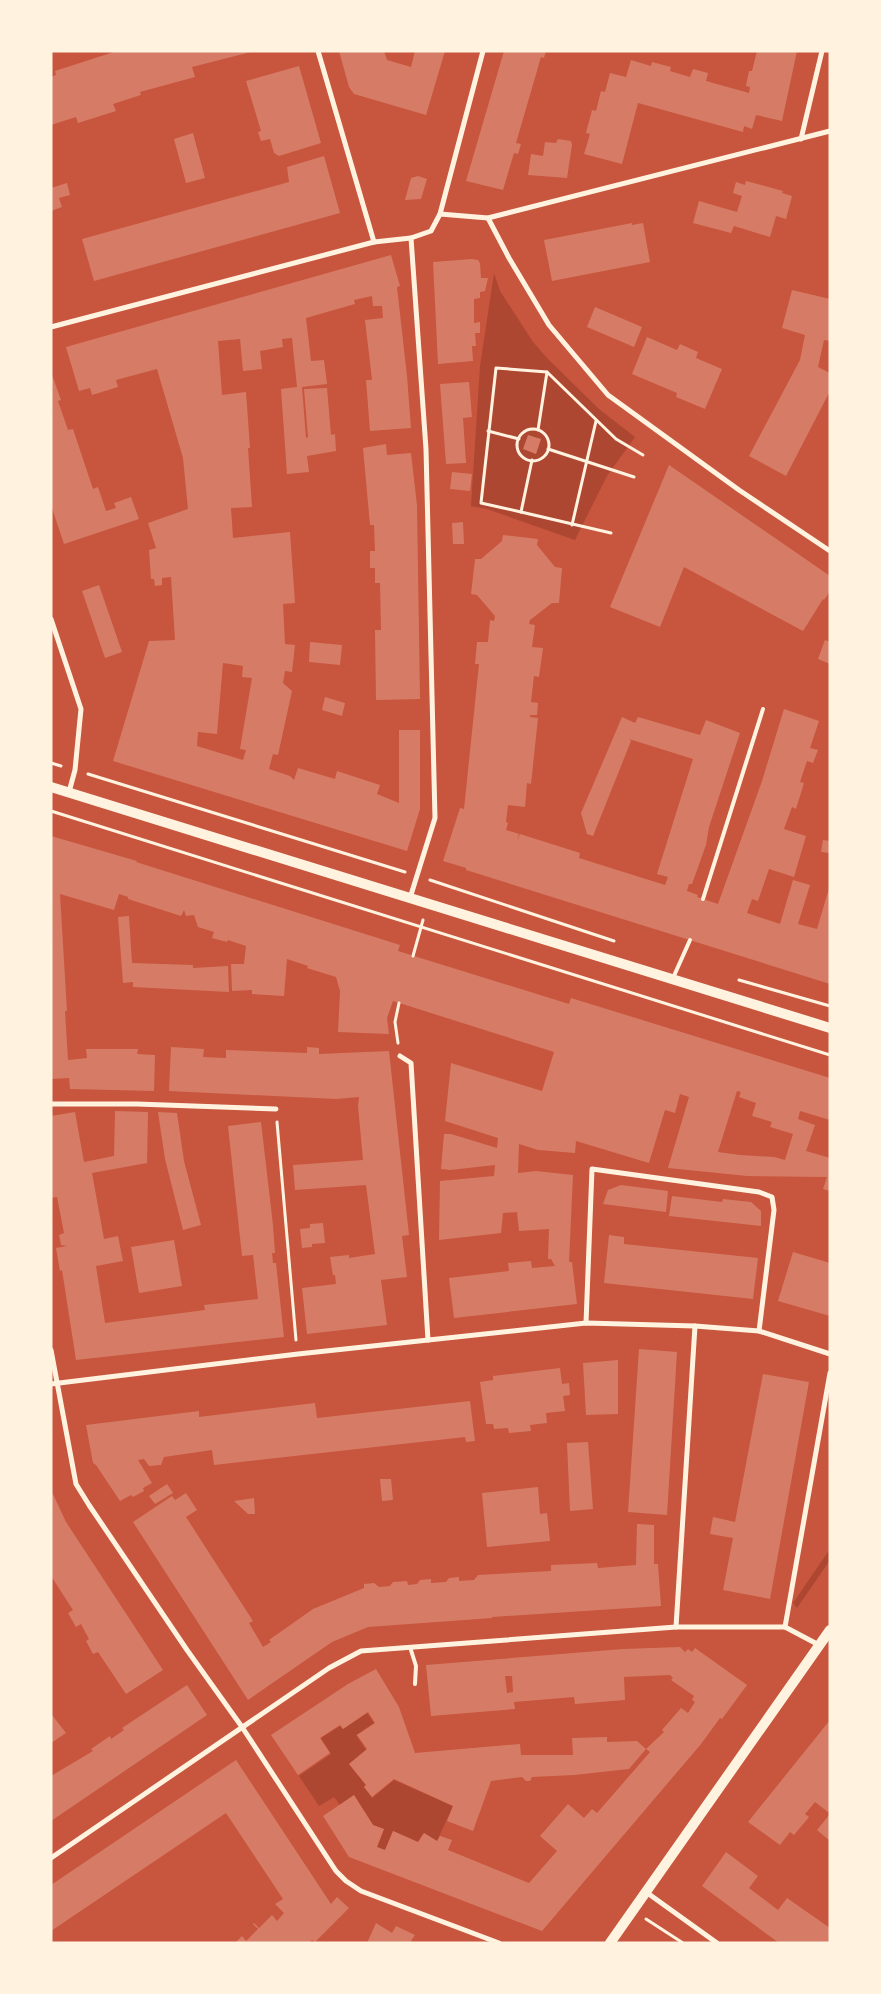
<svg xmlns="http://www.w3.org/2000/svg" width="881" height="1994" font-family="'Fira Sans',sans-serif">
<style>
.green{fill:#ae4732}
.building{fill:#d67c66;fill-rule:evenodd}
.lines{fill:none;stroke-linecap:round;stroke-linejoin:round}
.path{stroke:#fff3e0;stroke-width:3}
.service{stroke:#fff3e0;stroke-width:4}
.minor{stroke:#fff3e0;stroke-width:5}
.secondary{stroke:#fff3e0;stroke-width:10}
</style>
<rect width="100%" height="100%" fill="#c8553d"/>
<g class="green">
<polygon points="494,273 500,291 533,342 546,357 599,409 635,437 607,476 575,540 487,509 471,506 480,366"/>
<polygon points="830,1549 830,1560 797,1608 793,1603"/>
<polygon points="367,1713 374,1723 356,1735 366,1750 349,1764 366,1785 364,1787 372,1798 394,1780 453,1806 437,1841 424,1833 418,1842 393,1831 385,1850 377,1847 384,1829 373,1825 354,1795 340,1805 334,1797 319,1806 299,1776 331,1754 321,1738 340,1726 343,1729"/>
</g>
<g class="building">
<polygon points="117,51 251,51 251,52 192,67 195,77 140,92 141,95 113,104 116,111 78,123 76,117 51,125 51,77 56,75 55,71"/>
<polygon points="339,51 384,51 387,60 411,67 415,51 445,51 426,115 354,94 349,87"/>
<polygon points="504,51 546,51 544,58 541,57 516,143 521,144 518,154 514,153 503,190 466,181"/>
<polygon points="757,51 797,51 782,121 756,115 752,129 744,126 743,132 638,103 622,164 584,154 590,134 586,133 592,110 596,111 601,91 605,92 610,73 626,77 631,60 651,66 652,62 671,67 670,71 690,77 693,69 708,73 706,81 749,93 750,87 746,86 749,71 752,71"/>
<polygon points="299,66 321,143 279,156 274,153 270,139 261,141 258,132 261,131 246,81"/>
<polygon points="193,133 205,178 186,183 174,139"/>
<polygon points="558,139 571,141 572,145 567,178 528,175 531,154 543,156 545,142 556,143"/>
<polygon points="324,156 340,213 94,281 82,239 289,182 287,167"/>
<polygon points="418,176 427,179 421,199 405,200 411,178"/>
<polygon points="746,181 783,191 782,193 792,196 786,219 776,216 770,237 734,226 731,233 693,223 699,201 737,212 742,196 733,193 736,182 745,185"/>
<polygon points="67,183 70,195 59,198 62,207 51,211 51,188"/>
<polygon points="632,223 632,225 643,223 650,262 552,281 544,240"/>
<path d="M391,255L400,286L397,287L407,376L411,428L370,431L366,380H372L365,320L383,318L382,306H373L372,296L354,300L355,304L306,318L311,361L324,360L327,384L302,387L306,438L308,437L304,389L327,388L331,435L335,434L336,451L307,456L309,472L287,474L281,389L297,387L292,338L282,339L283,347L260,351L262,369L243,371L240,339L218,341L222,395L246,392L250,448H248L252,507L231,508L233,538L290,532L295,603L283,604L285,644L295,645L292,672L285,671L283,683L292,691L278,755L273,754L269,769L290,776L294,780L298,768L335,779L337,771L380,785L377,794L399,803V730H420V809L407,851L113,761L149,641L175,640L171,577L162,578V585L155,586L154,579H151L149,550L156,548L148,523L188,509L183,458L157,369L116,380L118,387L92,395L90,388L79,391L66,347ZM223,663L243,666L242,677L252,678L240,749L246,750L243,760L197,746L198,732L217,734Z"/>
<polygon points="472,259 478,260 480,263 481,278 488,278 485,291 480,292 480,298 474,299 474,323 480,322 480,333 475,333 476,346 472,346 473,361 438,364 433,262"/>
<polygon points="792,290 830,299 830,341 824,340 818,367 830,373 830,391 786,476 749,456 800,360 805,335 782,328"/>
<polygon points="595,307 642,327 634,347 587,327"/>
<polygon points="647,337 677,350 680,344 698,352 696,358 722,369 705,409 676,397 677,393 632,374"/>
<polygon points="51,372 61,400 58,401 68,430 73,429 93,489 98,487 106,511 116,508 114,503 131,497 139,519 64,544 51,505"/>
<polygon points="469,382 472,417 463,418 466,463 446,464 440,384"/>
<polygon points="528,435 541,439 536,454 523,449"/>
<polygon points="386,444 387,455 411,453 417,505 420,699 376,700 375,630 381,630 380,583 375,583 375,568 370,568 370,551 375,551 374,525 370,525 363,448"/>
<polygon points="669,465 830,576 830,591 824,600 823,599 803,631 684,567 660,627 610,607"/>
<polygon points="452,472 472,474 470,491 450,489"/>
<polygon points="463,522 464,544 453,544 452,523"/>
<polygon points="503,535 538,539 537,545 555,567 562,568 559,603 552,603 530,620 529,624 535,625 532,647 543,648 539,677 534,676 531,702 538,703 537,715 530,715 530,717 538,718 531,784 527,783 525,807 508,805 506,822 508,823 506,830 519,834 517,841 520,834 580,853 579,858 665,885 668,877 657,874 693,759 629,739 631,741 593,836 587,834 581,813 622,717 635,723 638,717 700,735 706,720 740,733 709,827 706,845 692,884 689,884 687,891 698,895 697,897 718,904 762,781 784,709 819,721 810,748 818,750 813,763 807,761 800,782 804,783 796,809 792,807 784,829 806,836 794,877 769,869 758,901 752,899 747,913 780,924 793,880 810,885 798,924 817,929 830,885 830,984 466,870 466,868 443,861 460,808 464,809 479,664 475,664 477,642 488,642 490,620 494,621 495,616 477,595 471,594 475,559 481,559 502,541"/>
<polygon points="99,585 122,652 105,658 82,591"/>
<polygon points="825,640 830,642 830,664 818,659"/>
<polygon points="310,642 342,645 340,665 309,662"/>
<polygon points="325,697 345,703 342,716 322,710"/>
<path d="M51,836L137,861L136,862L400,945L398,951L569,1004L571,998L830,1078V1120L800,1111L798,1119L815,1125L806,1151L830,1158V1191L823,1189L827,1177L747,1176L668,1168L689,1097L680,1094L675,1113L665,1110L649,1163L576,1141L575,1153L538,1150L519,1144L518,1173L536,1171L573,1175L569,1262H572L577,1304L454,1318L449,1278L509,1271L508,1263L531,1261L532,1268L555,1266L551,1259H548L549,1229L519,1231L517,1212L503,1213L501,1233L439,1240L440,1181L494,1176L495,1165L450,1170L441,1169L444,1134H451L497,1148L498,1138L445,1121L451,1063L542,1091L554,1052L393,1001L387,1018L389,1034L338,1032L340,991L336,977L307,968L308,966L287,959L284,996L252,994V990L232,991L231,964H244L246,946L228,940L227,942L212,938L214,932L198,927L194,915L186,916L184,910L181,916L128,899V897L119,894L114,910L60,894L67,1011H65L68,1060L87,1058L86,1049H138L137,1054L155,1055L154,1091L70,1089L69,1078L51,1079ZM737,1091L741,1092L739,1097L756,1103L752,1116L772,1122L770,1127L793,1134L785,1160L774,1157L740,1155L718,1152Z"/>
<polygon points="823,840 830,841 830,853 821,852"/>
<polygon points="129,916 132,963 193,965 193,968 228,966 229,992 133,987 133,982 123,983 118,917"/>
<polygon points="171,1047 204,1049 203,1057 226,1058 226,1050 307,1053 307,1047 319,1048 319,1054 389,1051 409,1235 402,1236 407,1277 381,1280 387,1325 307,1334 302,1288 336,1284 335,1275 333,1275 330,1257 349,1255 349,1258 375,1254 366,1185 295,1190 293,1165 363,1160 358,1106 359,1097 336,1099 169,1091"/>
<polygon points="115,1111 148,1112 147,1163 92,1173 104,1239 118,1236 123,1261 96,1266 105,1323 205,1310 204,1305 258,1299 253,1255 242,1256 228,1126 261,1122 273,1225 275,1253 272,1253 273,1263 276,1263 284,1337 76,1360 62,1270 60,1271 56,1248 67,1246 61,1245 59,1235 64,1233 57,1197 51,1198 51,1116 75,1112 84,1162 114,1156"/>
<polygon points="158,1112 177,1113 184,1161 201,1225 183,1230 165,1159"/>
<polygon points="621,1185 668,1191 666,1212 603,1204 608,1190"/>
<polygon points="672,1196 722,1202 723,1199 751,1202 761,1211 761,1226 669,1216"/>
<polygon points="323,1223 325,1243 312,1244 312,1247 302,1248 300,1229 310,1228 310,1224"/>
<polygon points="609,1235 624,1237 624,1244 758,1258 753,1299 604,1283"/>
<polygon points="174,1240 182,1286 139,1293 131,1247"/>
<polygon points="793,1252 830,1263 830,1316 778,1301"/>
<polygon points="639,1349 677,1352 667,1515 628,1512"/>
<polygon points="618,1360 618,1414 586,1415 583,1363"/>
<polygon points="560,1368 562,1384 569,1383 570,1395 563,1396 565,1411 546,1413 547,1423 530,1425 531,1431 509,1433 508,1428 494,1429 493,1424 486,1424 480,1382 493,1380 493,1376"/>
<polygon points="763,1374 809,1382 770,1599 723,1590 733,1538 710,1534 713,1517 735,1522"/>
<polygon points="470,1401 475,1441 466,1442 465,1437 214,1465 212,1450 164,1457 161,1465 149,1466 144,1459 138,1460 152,1483 143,1488 144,1491 133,1497 131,1495 120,1501 96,1465 93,1463 86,1425 199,1411 199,1417 315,1403 317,1418"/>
<polygon points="588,1442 593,1509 570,1511 567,1443"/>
<polygon points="380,1479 391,1479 393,1500 382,1501"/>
<polygon points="167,1484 173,1493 155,1504 149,1496"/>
<polygon points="538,1487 540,1514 547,1513 550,1541 487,1547 482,1493"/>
<polygon points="51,1490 66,1522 163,1670 126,1694 98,1652 93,1654 86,1641 89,1639 81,1624 76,1627 68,1613 73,1610 51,1576"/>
<polygon points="186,1493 197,1510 186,1517 253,1621 249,1623 263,1647 271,1642 269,1640 313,1609 364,1588 364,1584 374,1583 379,1587 390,1586 393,1582 407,1581 408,1585 417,1584 420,1580 431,1579 431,1583 446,1582 449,1578 459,1577 459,1581 474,1580 478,1575 551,1571 551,1565 597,1563 598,1568 636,1565 637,1524 654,1525 654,1564 658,1564 661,1606 492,1617 492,1618 368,1627 332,1642 248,1700 133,1522 172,1496 175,1500"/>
<polygon points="254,1498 255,1514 248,1514 234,1501"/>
<path d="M680,1647L685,1652L688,1649L692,1652L695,1648L747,1685L722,1719L720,1718L701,1744L542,1931L349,1857L323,1816L354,1795L373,1825L384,1829L377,1847L385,1850L393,1831L418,1842L424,1833L437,1841L440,1836L452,1840L448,1850L529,1883L557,1851L540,1836L568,1804L584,1818L592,1809L597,1813L650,1752L646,1749L664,1732L662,1730L681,1708L688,1713L695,1702L692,1700L694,1696L671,1680L673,1678L670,1675L624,1677L625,1700L575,1704L574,1697L514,1702L515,1709L431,1716L426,1665L623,1649ZM505,1676H512L513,1692L507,1693Z"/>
<polygon points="376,1669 399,1707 415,1753 520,1744 521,1755 573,1755 572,1738 607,1737 607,1742 637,1741 646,1749 629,1769 574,1775 532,1777 530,1781 526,1781 522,1777 491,1781 473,1831 447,1821 453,1806 394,1779 372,1797 364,1787 366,1785 349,1764 367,1749 357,1735 375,1723 368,1712 343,1729 340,1725 320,1738 330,1753 298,1775 271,1735 348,1684"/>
<polygon points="187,1685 207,1715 51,1821 51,1776 93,1751 91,1749 110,1736 111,1739 124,1730 122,1728"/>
<polygon points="52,1715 66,1733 51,1743 51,1716"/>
<polygon points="830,1720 830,1810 828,1812 815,1802 805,1814 809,1817 794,1835 790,1832 780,1845 748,1822"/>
<polygon points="236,1760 331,1904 337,1897 349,1908 315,1942 312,1940 309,1943 235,1943 242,1936 246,1941 258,1929 253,1924 254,1923 259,1928 272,1915 277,1921 284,1913 275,1904 283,1899 226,1813 51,1931 51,1885"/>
<polygon points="830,1814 830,1841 817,1830"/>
<polygon points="726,1852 758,1876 749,1888 778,1910 787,1898 830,1928 830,1943 779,1943 702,1886"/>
<polygon points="376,1923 392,1933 396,1926 415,1935 411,1941 414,1943 367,1943"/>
</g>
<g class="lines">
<g class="path">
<circle cx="533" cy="445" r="16"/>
<polyline points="538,430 547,372 616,439 643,455"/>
<polyline points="488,431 519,439"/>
<polyline points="548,449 634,477"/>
<polyline points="532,460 521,512 611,533"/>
<polyline points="521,512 481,503 496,368 547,372"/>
<polyline points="572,525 596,421"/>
<polyline points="51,763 61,766"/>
<polyline points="88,774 405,872"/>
<polyline points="51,811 830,1055"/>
<polyline points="430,880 614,941"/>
<polyline points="413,956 423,920"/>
<polyline points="739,980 830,1006"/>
<polyline points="398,1043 395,1022 399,1003"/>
<polyline points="277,1122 296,1340"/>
<polyline points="646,1919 683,1943"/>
</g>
<g class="service">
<polyline points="703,899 763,709"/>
<polyline points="673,978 690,940"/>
<polyline points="410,1647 416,1666 415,1684"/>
</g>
<g class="minor">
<polyline points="318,51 374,242"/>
<polyline points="801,139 822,51"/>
<polyline points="440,214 488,218 830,131"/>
<polyline points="488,218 509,258 549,325 608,395 739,490 830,551"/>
<polyline points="51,327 374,242 411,238 431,231 440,214 483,51"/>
<polyline points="51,619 81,709 75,770 69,792"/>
<polyline points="410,898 435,818 426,449 411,238"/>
<polyline points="400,1056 411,1063 428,1340"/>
<polyline points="51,1104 137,1104 276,1109"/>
<polyline points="586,1323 592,1169 759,1192 772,1197 774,1210 759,1331"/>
<polyline points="51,1350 76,1484 89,1505 187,1650 242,1727 336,1871 346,1881 361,1891 499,1943"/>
<polyline points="51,1384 298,1354 586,1323 695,1326 759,1331 830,1354"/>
<polyline points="676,1627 695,1326"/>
<polyline points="785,1627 830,1373"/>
<polyline points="51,1858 329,1668 361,1651 676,1627 785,1627 819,1645"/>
<polyline points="646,1892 717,1943"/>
</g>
<g class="secondary">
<polyline points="51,787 830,1028"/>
<polyline points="610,1943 830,1630"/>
</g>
</g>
<rect width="881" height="1994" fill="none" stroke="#fff3e0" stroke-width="105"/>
</svg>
